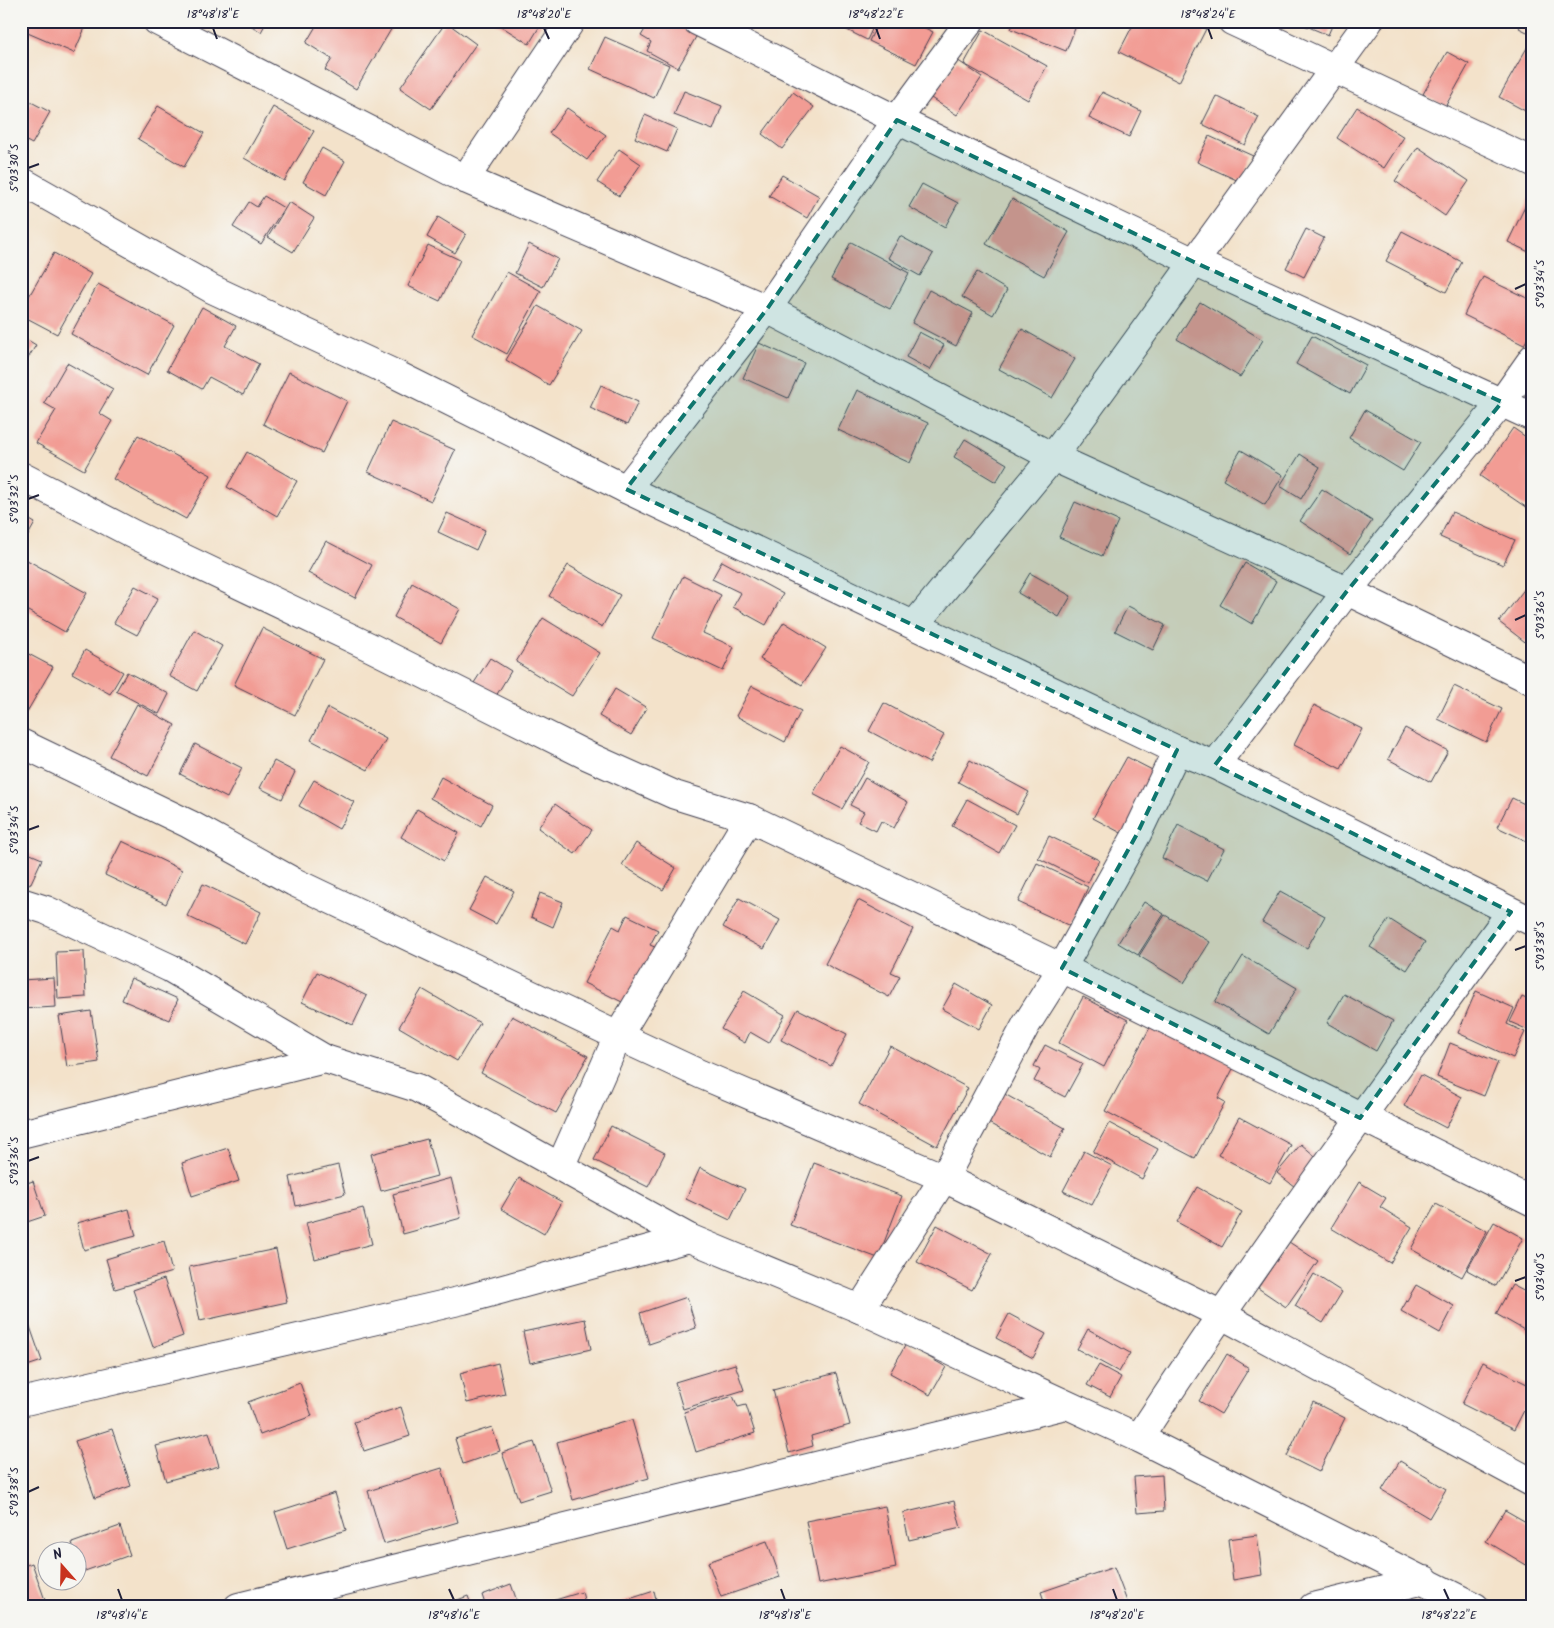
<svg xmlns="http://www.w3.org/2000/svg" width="1554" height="1628" font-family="Kalam,sans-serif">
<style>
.building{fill:#f29c94}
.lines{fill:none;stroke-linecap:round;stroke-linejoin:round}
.street-casing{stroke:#413f50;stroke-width:30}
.street{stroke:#fff;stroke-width:28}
.marked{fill:#0f766e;fill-opacity:0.2;stroke:#0f766e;stroke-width:4;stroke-dasharray:10 6;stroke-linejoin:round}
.ticks{fill:none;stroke:#22223b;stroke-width:2}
.neatline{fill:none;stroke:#22223b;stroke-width:2}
.ticks-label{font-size:12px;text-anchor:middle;fill:#22223b}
</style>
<rect width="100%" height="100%" fill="#f6f6f2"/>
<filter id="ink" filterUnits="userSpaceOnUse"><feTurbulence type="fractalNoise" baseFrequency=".02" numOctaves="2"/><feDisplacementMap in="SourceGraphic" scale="10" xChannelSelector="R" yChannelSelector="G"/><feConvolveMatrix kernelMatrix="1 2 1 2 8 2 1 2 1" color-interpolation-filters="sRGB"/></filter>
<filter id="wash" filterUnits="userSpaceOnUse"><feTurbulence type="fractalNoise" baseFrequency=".0096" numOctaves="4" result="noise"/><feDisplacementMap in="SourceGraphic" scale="20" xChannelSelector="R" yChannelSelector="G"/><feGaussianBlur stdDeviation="1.12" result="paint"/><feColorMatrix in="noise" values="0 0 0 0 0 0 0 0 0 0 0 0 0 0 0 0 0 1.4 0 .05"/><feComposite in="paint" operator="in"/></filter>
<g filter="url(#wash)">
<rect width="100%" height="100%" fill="#f3e2ca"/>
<g id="blocks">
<g class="building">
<polygon points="27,21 88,21 74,53 23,31"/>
<polygon points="244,21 267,21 261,32"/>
<polygon points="319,21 385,21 393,26 356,89 325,70 332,59 306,43"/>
<polygon points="493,21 543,21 529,44"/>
<polygon points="650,21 684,21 700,30 678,68 647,51 651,42 641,36"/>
<polygon points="839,21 876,21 867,40 837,25"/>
<polygon points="879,21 911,21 933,32 916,64 869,41"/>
<polygon points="1015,21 1078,21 1066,51 1011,29"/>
<polygon points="1135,21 1190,21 1206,29 1179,82 1119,52"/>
<polygon points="1294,21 1334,21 1328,35"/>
<polygon points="1523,21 1533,21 1533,35 1519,28"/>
<polygon points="446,22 476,44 431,109 400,88"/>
<polygon points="983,30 1047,66 1028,100 964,64"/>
<polygon points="605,37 669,65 654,98 590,69"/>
<polygon points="1528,46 1533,49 1533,115 1499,97"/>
<polygon points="1447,52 1469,64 1445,107 1423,94"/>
<polygon points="957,60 982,77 957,115 931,98"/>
<polygon points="684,91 722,106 713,130 674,115"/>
<polygon points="793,92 814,107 782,149 762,134"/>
<polygon points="1102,92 1141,111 1129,137 1089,118"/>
<polygon points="1216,96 1259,117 1245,145 1202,124"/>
<polygon points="31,102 50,112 32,144 21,138 21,120"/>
<polygon points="158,106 204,133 184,167 138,139"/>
<polygon points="273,107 314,131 284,181 244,158"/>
<polygon points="1357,107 1404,137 1384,168 1337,138"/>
<polygon points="567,108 606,135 587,160 549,133"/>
<polygon points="645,115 677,129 667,152 635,138"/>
<polygon points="1209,136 1253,156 1241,182 1197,162"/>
<polygon points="1418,147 1469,181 1445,216 1395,181"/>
<polygon points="322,148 345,161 326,195 303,182"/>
<polygon points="619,149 641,164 619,196 597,182"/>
<polygon points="782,175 819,196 807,218 769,196"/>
<polygon points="922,184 958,203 945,227 909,207"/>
<polygon points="1533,190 1533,254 1508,242"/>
<polygon points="264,196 284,208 261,244 233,227 249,202 257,207"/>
<polygon points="1012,199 1069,232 1044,276 986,244"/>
<polygon points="289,202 314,218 293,252 268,237"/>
<polygon points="438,217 466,234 455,253 427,237"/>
<polygon points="1306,229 1324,238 1304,277 1286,268"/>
<polygon points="1402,231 1462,262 1446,292 1386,261"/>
<polygon points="900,236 933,254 920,276 888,258"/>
<polygon points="851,242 909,273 890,309 831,279"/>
<polygon points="529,244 558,259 543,287 515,273"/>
<polygon points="428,245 460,260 440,301 408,286"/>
<polygon points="54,253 91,274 57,334 21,315 21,310"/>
<polygon points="507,272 541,291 507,354 472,335"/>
<polygon points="977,272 1007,290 993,315 962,297"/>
<polygon points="1483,277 1533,301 1533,328 1524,345 1464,315"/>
<polygon points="98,284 174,325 147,375 71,334"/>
<polygon points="929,290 973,313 956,346 912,323"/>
<polygon points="1200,302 1263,340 1240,377 1177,339"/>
<polygon points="538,306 582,331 549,385 506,360"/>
<polygon points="202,307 236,326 225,346 259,364 243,395 209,377 202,389 167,370"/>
<polygon points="1022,329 1075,359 1052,398 999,369"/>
<polygon points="919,332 944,345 930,370 906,357"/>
<polygon points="21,336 36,345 21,370"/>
<polygon points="1312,336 1366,365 1350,394 1296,364"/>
<polygon points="759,343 804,363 788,398 743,378"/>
<polygon points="67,363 113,389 99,413 112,421 84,470 36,443 56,410 44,403"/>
<polygon points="289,372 347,401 322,453 263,424"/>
<polygon points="601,385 638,402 627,425 590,408"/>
<polygon points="857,390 928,423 910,463 838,430"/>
<polygon points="1365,410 1421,442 1403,471 1349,438"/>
<polygon points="391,422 455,450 431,501 368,472"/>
<polygon points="1513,428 1533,442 1533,512 1480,476"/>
<polygon points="138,435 211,475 186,519 113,479"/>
<polygon points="965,439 1007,464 996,482 954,457"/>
<polygon points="1241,450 1283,475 1265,505 1223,480"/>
<polygon points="247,452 297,481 277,516 227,487"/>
<polygon points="1300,454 1320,467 1301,499 1280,486"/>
<polygon points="1322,489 1372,521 1350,554 1300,521"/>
<polygon points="1075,502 1118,521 1102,556 1059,537"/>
<polygon points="1452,512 1515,540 1503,565 1440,537"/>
<polygon points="447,513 485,530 476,550 438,532"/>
<polygon points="21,515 35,523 21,548"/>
<polygon points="326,541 372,565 355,598 308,573"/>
<polygon points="27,560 87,593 65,632 21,607 21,570"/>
<polygon points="722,561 783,594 766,625 733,607 741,593 712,579"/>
<polygon points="1245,563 1276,581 1252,624 1220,605"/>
<polygon points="568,565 620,595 602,627 549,596"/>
<polygon points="1030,573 1071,596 1059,617 1018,593"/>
<polygon points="683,576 721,595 703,633 734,647 723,671 653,638"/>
<polygon points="1533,578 1533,648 1499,622"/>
<polygon points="412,583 460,609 441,643 394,617"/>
<polygon points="135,586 158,598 137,635 114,623"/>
<polygon points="1128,606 1165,625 1153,650 1115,631"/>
<polygon points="543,618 600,653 572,696 516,662"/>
<polygon points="784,622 826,648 802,685 760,659"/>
<polygon points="262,628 323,659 295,715 234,685"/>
<polygon points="194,630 222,646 197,691 169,676"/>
<polygon points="21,650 53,667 24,717 21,716"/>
<polygon points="85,650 123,672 110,694 72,673"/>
<polygon points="490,658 511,671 496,696 474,683"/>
<polygon points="127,672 169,694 159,714 116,691"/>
<polygon points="752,686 801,711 785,742 736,716"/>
<polygon points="1454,686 1502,709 1486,742 1438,719"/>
<polygon points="615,689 647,708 631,735 599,716"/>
<polygon points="884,703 944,735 929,763 869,731"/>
<polygon points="137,704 175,725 148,776 109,756"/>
<polygon points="1314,705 1362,729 1341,769 1294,745"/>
<polygon points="328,708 386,739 368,770 311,740"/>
<polygon points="1405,728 1448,751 1431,782 1388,759"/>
<polygon points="195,744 242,768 227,798 180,774"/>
<polygon points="840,746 869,762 842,809 813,794"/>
<polygon points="1127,757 1158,773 1125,835 1093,818"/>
<polygon points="970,760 1029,792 1017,814 958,782"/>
<polygon points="274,761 295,772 282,799 260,788"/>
<polygon points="441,777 492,805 481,826 430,798"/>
<polygon points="865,778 908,802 894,828 881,821 876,831 858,822 864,812 850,805"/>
<polygon points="314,780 354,802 339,829 299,806"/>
<polygon points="1512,798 1533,808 1533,844 1497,827"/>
<polygon points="967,799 1015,825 999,853 952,826"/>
<polygon points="555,804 592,830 575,854 538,828"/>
<polygon points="417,809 459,833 444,861 401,837"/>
<polygon points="1178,825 1224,849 1207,881 1162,858"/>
<polygon points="1049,836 1099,860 1088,883 1038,858"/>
<polygon points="122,841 182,870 166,904 105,875"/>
<polygon points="636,843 676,868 663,890 622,865"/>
<polygon points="21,850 42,859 30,885 21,881"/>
<polygon points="1037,863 1088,887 1070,926 1018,902"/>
<polygon points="487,877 514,891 496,924 469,910"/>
<polygon points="203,884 261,912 245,944 187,916"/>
<polygon points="1280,891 1325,916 1307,948 1262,922"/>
<polygon points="540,893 563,902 553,927 531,917"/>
<polygon points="739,898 780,920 764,949 723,927"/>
<polygon points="858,900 913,929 891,972 900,976 889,997 825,964"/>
<polygon points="1144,902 1164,914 1138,955 1118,943"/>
<polygon points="627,915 658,930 650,945 657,948 628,1005 584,983 613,926 620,930"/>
<polygon points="1165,915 1210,942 1184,983 1139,956"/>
<polygon points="1389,919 1425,942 1407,970 1370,947"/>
<polygon points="84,951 86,997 58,999 56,952"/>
<polygon points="1243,956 1297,988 1269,1034 1215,1002"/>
<polygon points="317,972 367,996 353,1025 302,1002"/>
<polygon points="54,978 56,1007 21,1009 21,980"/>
<polygon points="131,978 178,999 169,1020 122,1000"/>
<polygon points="956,984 992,1005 979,1029 942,1009"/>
<polygon points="422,989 480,1023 457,1061 399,1027"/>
<polygon points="744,991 785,1015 769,1043 750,1032 745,1043 721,1029"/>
<polygon points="1476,991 1514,1008 1507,1024 1525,1032 1513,1058 1458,1033"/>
<polygon points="1344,994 1393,1021 1376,1051 1327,1023"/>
<polygon points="1083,997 1128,1020 1104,1067 1059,1043"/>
<polygon points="1522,997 1533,1002 1533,1032 1510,1022"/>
<polygon points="798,1009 847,1034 831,1066 781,1040"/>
<polygon points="91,1011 99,1062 67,1067 59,1016"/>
<polygon points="512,1016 588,1056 556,1113 481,1073"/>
<polygon points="1153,1022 1235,1065 1218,1098 1225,1102 1195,1158 1105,1111"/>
<polygon points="1450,1043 1498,1062 1484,1096 1437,1077"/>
<polygon points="1045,1045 1083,1064 1065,1097 1034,1081 1040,1070 1034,1066"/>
<polygon points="890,1046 968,1088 937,1146 859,1104"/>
<polygon points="1421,1075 1462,1097 1446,1128 1404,1106"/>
<polygon points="1001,1092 1065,1128 1050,1157 985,1121"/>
<polygon points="1239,1117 1291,1145 1270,1183 1218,1155"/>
<polygon points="1109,1123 1158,1149 1142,1179 1093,1152"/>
<polygon points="611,1126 665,1153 648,1187 594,1160"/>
<polygon points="427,1139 437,1176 381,1191 371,1154"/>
<polygon points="1301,1144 1322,1162 1299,1190 1277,1173"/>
<polygon points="228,1148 239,1181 192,1196 182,1163"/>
<polygon points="1084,1151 1112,1166 1092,1205 1063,1191"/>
<polygon points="814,1163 902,1196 878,1258 790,1225"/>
<polygon points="338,1165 345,1194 296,1206 290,1177"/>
<polygon points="700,1168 745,1189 730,1220 686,1199"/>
<polygon points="451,1178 461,1218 403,1234 393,1194"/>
<polygon points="519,1178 562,1202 544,1234 501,1209"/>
<polygon points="33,1181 45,1216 21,1224 21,1185"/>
<polygon points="1359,1182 1386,1198 1380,1207 1412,1227 1390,1263 1331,1228"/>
<polygon points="1197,1187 1242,1212 1222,1247 1177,1222"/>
<polygon points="1436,1204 1487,1231 1462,1277 1411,1249"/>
<polygon points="363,1208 372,1244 315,1259 306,1223"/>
<polygon points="129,1209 136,1236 84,1250 77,1223"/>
<polygon points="1494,1222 1523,1238 1496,1286 1467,1270"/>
<polygon points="937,1225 992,1254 972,1290 917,1262"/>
<polygon points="164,1241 172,1272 115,1289 106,1259"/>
<polygon points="1289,1242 1318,1261 1286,1307 1258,1288"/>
<polygon points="276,1249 287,1302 200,1321 189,1267"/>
<polygon points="1314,1274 1342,1292 1323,1323 1295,1306"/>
<polygon points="164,1279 183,1336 153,1347 133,1290"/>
<polygon points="1416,1285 1454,1306 1440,1333 1401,1311"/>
<polygon points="1512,1285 1533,1296 1533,1335 1496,1314"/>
<polygon points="687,1297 696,1328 649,1344 640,1313"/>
<polygon points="21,1301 42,1361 21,1368"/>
<polygon points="1009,1314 1046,1334 1033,1358 996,1338"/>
<polygon points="585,1319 591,1349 530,1363 523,1332"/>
<polygon points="1088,1329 1130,1353 1119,1372 1077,1349"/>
<polygon points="906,1344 946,1367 930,1395 890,1373"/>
<polygon points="1227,1354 1249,1368 1221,1414 1199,1401"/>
<polygon points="1483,1362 1533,1387 1533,1393 1514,1430 1462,1404"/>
<polygon points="498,1363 505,1394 467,1403 460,1373"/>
<polygon points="735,1364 744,1390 683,1409 675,1382"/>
<polygon points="1099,1365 1121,1377 1110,1397 1087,1385"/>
<polygon points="836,1373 850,1425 811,1436 813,1446 789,1453 773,1390"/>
<polygon points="300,1383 312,1416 260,1435 248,1402"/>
<polygon points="733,1396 738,1407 746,1405 755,1433 696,1452 684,1412"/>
<polygon points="1313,1402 1345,1418 1319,1472 1287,1456"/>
<polygon points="401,1407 410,1436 364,1451 354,1422"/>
<polygon points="632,1420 649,1478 573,1500 557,1442"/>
<polygon points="492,1427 500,1451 463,1464 455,1439"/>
<polygon points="112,1429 131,1486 95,1498 75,1441"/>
<polygon points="209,1432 219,1466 166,1481 156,1446"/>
<polygon points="534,1442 551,1491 519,1501 502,1453"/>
<polygon points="1400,1461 1446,1489 1429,1518 1382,1490"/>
<polygon points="442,1468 458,1522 384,1544 368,1491"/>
<polygon points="1162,1475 1164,1511 1137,1513 1134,1477"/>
<polygon points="335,1493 346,1530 287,1549 275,1512"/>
<polygon points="954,1501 961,1528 909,1540 903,1513"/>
<polygon points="885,1506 896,1568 818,1584 806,1521"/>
<polygon points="1505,1510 1533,1526 1533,1558 1528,1566 1486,1541"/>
<polygon points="120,1526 130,1555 82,1572 78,1560 78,1550 74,1550 72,1543"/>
<polygon points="1257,1535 1262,1575 1233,1580 1228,1539"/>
<polygon points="767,1541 780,1577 721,1597 708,1562"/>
<polygon points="32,1563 46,1603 35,1607 21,1607 21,1567"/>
<polygon points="1114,1567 1129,1607 1046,1607 1041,1592"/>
<polygon points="511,1584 519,1607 486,1607 482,1595"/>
<polygon points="654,1591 658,1607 615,1607 614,1604"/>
<polygon points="582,1592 586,1607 535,1607 535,1606"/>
<polygon points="468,1596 472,1607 439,1607"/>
</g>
</g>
</g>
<g filter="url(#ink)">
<use href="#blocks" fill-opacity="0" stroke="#413f50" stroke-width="1"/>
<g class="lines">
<g class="street-casing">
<g id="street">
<polyline points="157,21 465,179 767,309 1053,457 1347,591 1533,681"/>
<polyline points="697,21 897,120 1194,262 1533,417"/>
<polyline points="1232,21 1533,162"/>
<polyline points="465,179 571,21"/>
<polyline points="21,181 212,289 393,373 626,489 1177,750 1215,765 1533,922"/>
<polyline points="21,476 133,534 372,648 588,756 675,795 749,818 1062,968 1533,1202"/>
<polyline points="626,489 767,309 897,120 970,21"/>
<polyline points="915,624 1053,457 1369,21"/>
<polyline points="21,743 189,824 294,882 618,1036 700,1074 944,1178 1220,1314 1533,1483"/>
<polyline points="1215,765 1347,591 1502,402 1533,358"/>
<polyline points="21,902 46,910 170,968 325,1059 417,1088 689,1238 860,1309 1139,1438 1475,1607"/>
<polyline points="21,1134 325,1059"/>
<polyline points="561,1165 618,1036 749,818"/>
<polyline points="860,1309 944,1178 1026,1025 1062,968 1137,834 1177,750"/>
<polyline points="21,1402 463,1300 689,1238"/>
<path d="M1139,1438C1256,1258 1384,1085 1511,912"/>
<polyline points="238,1607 1066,1405"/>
<polyline points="1313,1607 1425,1580"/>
</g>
</g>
<use href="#street" class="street"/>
</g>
</g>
<path class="marked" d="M897,120L1194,262L1502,402L1347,591L1215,765L1511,912L1360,1118L1062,968L1137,834L1177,750L626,489L767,309Z"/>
<path class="ticks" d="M213,28L217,39M544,28L549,39M876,28L880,39M1208,28L1212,39M28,168L39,164M1515,289L1526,284M28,499L39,495M1515,620L1526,615M28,830L39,826M1515,950L1526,946M28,1161L39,1157M1515,1281L1526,1277M28,1492L39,1487M118,1589L122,1600M449,1589L454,1600M781,1589L785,1600M1113,1589L1117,1600M1444,1589L1449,1600"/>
<rect width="1554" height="1628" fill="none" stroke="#f6f6f2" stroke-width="55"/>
<g transform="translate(62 1566) rotate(340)"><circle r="24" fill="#f6f6f2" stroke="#a1a1a9"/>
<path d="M0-4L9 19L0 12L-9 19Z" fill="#c8321e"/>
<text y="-8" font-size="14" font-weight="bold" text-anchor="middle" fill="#22223b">N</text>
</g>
<rect x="28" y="28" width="1498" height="1572" class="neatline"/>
<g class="ticks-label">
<text x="213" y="18">18°48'18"E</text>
<text x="544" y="18">18°48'20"E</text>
<text x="876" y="18">18°48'22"E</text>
<text x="1208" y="18">18°48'24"E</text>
<text transform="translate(14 168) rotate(-90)" y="4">5°03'30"S</text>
<text transform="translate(1540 284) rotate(-90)" y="4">5°03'34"S</text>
<text transform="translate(14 499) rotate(-90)" y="4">5°03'32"S</text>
<text transform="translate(1540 615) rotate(-90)" y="4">5°03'36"S</text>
<text transform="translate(14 830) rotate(-90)" y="4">5°03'34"S</text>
<text transform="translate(1540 946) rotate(-90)" y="4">5°03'38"S</text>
<text transform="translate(14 1161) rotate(-90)" y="4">5°03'36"S</text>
<text transform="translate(1540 1277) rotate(-90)" y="4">5°03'40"S</text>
<text transform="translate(14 1492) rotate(-90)" y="4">5°03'38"S</text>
<text x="122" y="1619">18°48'14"E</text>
<text x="454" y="1619">18°48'16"E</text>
<text x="785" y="1619">18°48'18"E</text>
<text x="1117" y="1619">18°48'20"E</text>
<text x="1449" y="1619">18°48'22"E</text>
</g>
</svg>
